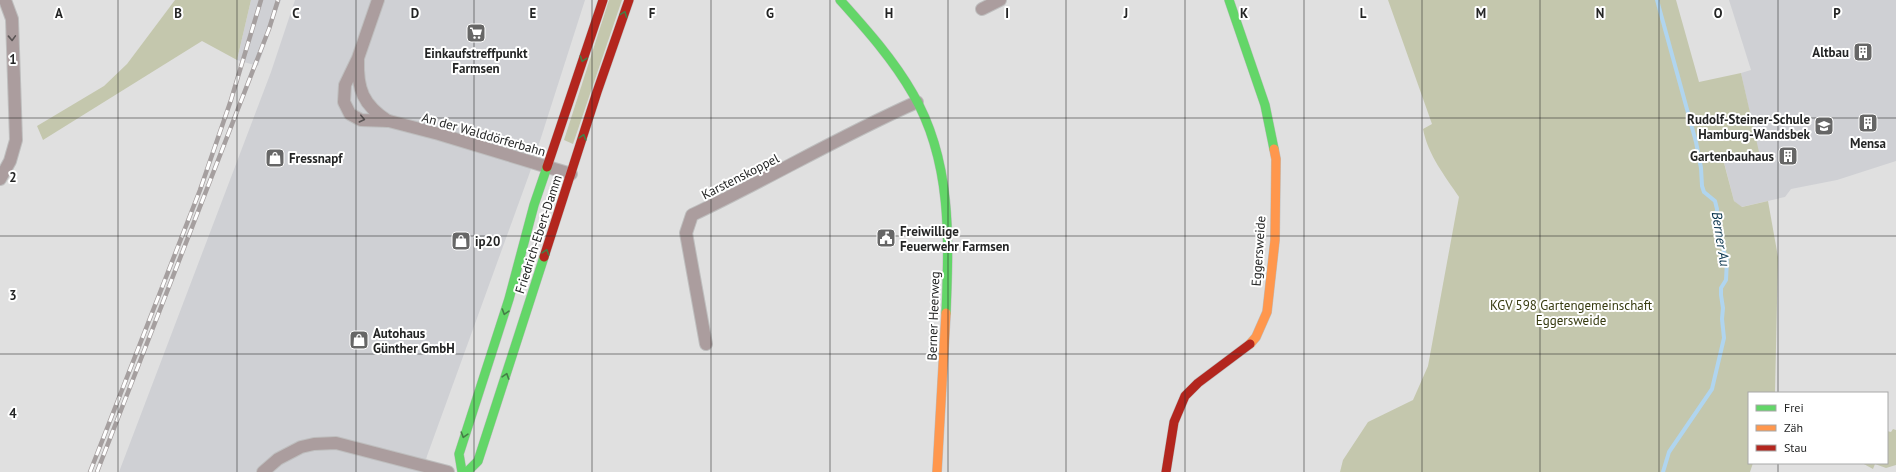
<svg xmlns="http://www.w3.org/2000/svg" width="1896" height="472" font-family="'PT Sans',sans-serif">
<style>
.built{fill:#cfd0d4}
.green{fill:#c4c7ad}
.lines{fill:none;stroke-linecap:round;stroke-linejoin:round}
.stream{stroke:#b0d5ef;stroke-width:4}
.street-casing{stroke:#bebebe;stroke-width:14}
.fast-casing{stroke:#bebebe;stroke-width:10}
.slow-casing{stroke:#bebebe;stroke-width:10}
.jam-casing{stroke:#bebebe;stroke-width:10}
.street{stroke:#ab9d9e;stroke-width:12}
.fast{stroke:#63d668;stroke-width:9}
.slow{stroke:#ff974d;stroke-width:9}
.jam{stroke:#b3261e;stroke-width:9}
.rail-casing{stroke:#a59f9f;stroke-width:4.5}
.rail{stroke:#fff;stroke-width:3;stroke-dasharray:9;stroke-linecap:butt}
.oneway{stroke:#447e46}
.oneway2{stroke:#5a5555}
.grid{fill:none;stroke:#242525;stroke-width:1;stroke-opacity:0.55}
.labels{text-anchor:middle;stroke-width:4;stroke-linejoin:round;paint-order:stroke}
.poi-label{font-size:13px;font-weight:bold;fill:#242525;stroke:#fff;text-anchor:start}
.street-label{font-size:13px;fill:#242525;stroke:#fff}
.park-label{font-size:13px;fill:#363a0f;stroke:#fff}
.water-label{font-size:14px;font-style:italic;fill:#06324b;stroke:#fff}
.grid-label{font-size:13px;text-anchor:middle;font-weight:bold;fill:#242525;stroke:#fff;stroke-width:4;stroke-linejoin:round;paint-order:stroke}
</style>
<rect width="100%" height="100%" fill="#e0e0e0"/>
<g class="built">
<polygon points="251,0 281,0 258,66 237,60"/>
<polygon points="295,0 585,0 530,172 427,456 423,472 119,472 271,72"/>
<polygon points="1729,0 1896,0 1896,161 1837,180 1791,189 1785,197 1741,207 1734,201 1724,162 1729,158 1758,151 1741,73 1751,70"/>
</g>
<g class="green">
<polygon points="175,0 251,0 237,60 202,41 43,140 37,126 104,86 127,64"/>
<polygon points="609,0 622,0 573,144 564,140"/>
<path d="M1388,0H1676L1699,82L1741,73L1759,152L1729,158L1724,163L1734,201L1742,207L1768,201L1778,257L1775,392L1749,393V463H1753L1750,472H1340L1343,460L1368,422L1413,400L1428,366L1459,197C1445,176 1428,155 1423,129L1432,124Z"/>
<polygon points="1893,429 1896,430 1896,465 1886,468 1875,464 1873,469 1862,463 1887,463 1887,431 1891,432"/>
</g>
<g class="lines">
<polyline class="stream" points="1657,0 1696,142 1701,168 1702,186 1704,192 1715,201 1717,209 1716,229 1727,260 1726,280 1721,288 1721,295 1723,308 1722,319 1724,338 1712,389 1669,452 1663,472"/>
<g class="street-casing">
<g id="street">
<polyline points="378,0 358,58 345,85 344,102 350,114 361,120 389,121 439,134 571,174"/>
<polyline points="982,9 1000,0"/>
<path d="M358,60C357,89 363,105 388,121"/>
<polyline points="0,179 10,161 16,140 12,19 5,0"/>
<path d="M706,344L686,233L692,215C768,179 840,136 917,102"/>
<polyline points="263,472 278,459 301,447 314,444 336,443 448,472"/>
</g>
</g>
<g class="fast-casing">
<g id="fast">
<path d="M840,0C866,29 893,59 913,94C952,161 949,238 946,313"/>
<polyline points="1229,0 1265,105 1274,149"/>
<polyline points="462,472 459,454 509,299 534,205 547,167"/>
<polyline points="467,472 478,461 544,257"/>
</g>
</g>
<g class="slow-casing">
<g id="slow">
<polyline points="1250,344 1256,337 1267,312 1275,240 1276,159 1274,149"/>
<polyline points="937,472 946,313"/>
</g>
</g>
<g class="jam-casing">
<g id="jam">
<polyline points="547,167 603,0"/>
<polyline points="544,257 597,92 629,0"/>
<polyline points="1166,472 1174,422 1185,396 1198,383 1250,344"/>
</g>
</g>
<use href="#street" class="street"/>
<use href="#fast" class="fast"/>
<use href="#slow" class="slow"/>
<use href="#jam" class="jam"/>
<g class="rail-casing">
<g id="rail">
<polyline points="90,472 200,190 231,100 261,0"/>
<polyline points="97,472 269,29 278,0"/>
</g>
</g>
<use href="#rail" class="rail"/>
</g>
<defs><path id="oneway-chevron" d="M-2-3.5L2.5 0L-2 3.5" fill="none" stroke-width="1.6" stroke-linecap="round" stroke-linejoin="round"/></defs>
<g class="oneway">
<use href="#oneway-chevron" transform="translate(624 14) rotate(-69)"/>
<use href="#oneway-chevron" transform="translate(583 59) rotate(108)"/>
<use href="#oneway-chevron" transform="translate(583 137) rotate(-73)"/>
<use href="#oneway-chevron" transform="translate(546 252) rotate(-72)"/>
<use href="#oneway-chevron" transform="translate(505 312) rotate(107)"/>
<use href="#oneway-chevron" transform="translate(506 376) rotate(-72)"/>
<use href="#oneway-chevron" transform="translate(464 435) rotate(107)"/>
</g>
<g class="oneway2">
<use href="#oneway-chevron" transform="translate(12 38) rotate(88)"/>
<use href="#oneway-chevron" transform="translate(362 119) rotate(13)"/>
</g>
<path class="grid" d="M118,0V472M237,0V472M356,0V472M474,0V472M592,0V472M711,0V472M830,0V472M948,0V472M1066,0V472M1185,0V472M1304,0V472M1422,0V472M1540,0V472M1659,0V472M1778,0V393M0,118H1896M0,236H1896M0,354H1896M1778,463V472"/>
<defs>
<g id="supermarket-square" transform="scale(1)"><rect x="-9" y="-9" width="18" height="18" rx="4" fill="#666" stroke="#fff"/><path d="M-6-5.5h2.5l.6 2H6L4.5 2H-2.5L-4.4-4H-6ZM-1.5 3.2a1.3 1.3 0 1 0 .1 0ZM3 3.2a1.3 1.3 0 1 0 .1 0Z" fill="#fff"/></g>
<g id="building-square" transform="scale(1)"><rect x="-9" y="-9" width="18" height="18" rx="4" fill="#666" stroke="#fff"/><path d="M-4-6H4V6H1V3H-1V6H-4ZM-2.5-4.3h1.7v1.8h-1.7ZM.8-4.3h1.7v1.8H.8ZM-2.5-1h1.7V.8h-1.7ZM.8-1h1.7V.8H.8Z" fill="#fff"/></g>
<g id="school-square" transform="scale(1)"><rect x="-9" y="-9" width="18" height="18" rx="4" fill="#666" stroke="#fff"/><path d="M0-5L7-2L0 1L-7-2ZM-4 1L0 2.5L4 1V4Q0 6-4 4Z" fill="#fff"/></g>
<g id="shop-square" transform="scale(1)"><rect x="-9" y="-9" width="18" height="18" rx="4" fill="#666" stroke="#fff"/><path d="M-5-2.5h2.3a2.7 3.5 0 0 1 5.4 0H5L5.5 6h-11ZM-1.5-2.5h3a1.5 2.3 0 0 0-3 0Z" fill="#fff"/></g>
<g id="civic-square" transform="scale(1)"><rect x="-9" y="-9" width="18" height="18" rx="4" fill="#666" stroke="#fff"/><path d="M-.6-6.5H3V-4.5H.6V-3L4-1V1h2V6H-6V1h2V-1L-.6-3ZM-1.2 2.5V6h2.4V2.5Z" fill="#fff"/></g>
</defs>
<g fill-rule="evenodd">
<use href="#supermarket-square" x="476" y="33"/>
<use href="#building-square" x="1863" y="52"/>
<use href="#building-square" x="1868" y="123"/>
<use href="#school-square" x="1824" y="126"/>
<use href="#building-square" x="1788" y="156"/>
<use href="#shop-square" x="275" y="158"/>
<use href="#civic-square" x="886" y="238"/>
<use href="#shop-square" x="461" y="241"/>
<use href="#shop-square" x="359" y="340"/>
</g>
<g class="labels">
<g class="poi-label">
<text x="1849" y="57" text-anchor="end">Altbau</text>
<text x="476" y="58" text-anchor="middle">Einkaufstreffpunkt<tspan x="476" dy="15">Farmsen</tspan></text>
<text x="1810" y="124" text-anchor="end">Rudolf-Steiner-Schule<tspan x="1810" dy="15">Hamburg-Wandsbek</tspan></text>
<text x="1868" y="148" text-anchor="middle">Mensa</text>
<text x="1774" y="161" text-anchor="end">Gartenbauhaus</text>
<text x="289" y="163">Fressnapf</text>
<text x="900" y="236">Freiwillige<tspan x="900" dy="15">Feuerwehr Farmsen</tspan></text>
<text x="475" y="246">ip20</text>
<text x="373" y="338">Autohaus<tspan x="373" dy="15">Günther GmbH</tspan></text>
</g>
<g class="street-label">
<text transform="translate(484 134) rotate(16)" y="5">An der Walddörferbahn</text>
<text transform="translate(740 176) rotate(-27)" y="5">Karstenskoppel</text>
<text transform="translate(538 234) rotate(-72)" y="5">Friedrich-Ebert-Damm</text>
<text transform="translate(1258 251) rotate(-86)" y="5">Eggersweide</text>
<text transform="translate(933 316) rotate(-88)" y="5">Berner Heerweg</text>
</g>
<g class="park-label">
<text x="1571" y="310">KGV 598 Gartengemeinschaft<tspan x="1571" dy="15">Eggersweide</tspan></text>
</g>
<g class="water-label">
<text transform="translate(1721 239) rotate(81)" y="5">Berner Au</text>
</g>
</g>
<g class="grid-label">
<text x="59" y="18">A</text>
<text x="178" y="18">B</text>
<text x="296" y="18">C</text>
<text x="415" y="18">D</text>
<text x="533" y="18">E</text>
<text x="652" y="18">F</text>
<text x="770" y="18">G</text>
<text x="889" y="18">H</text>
<text x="1007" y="18">I</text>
<text x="1126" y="18">J</text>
<text x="1244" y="18">K</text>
<text x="1363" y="18">L</text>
<text x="1481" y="18">M</text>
<text x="1600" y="18">N</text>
<text x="1718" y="18">O</text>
<text x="1837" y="18">P</text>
<text x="13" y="64">1</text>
<text x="13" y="182">2</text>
<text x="13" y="300">3</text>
<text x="13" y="418">4</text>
</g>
<rect x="1748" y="392" width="140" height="72" fill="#ffffff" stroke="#a7a8a8"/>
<rect x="1756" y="405" width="20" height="6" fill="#63d668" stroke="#a7a8a8"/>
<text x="1784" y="412" font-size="12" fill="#242525">Frei</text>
<rect x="1756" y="425" width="20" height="6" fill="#ff974d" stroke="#a7a8a8"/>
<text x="1784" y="432" font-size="12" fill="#242525">Zäh</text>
<rect x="1756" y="445" width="20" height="6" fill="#b3261e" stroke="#a7a8a8"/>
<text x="1784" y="452" font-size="12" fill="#242525">Stau</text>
</svg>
